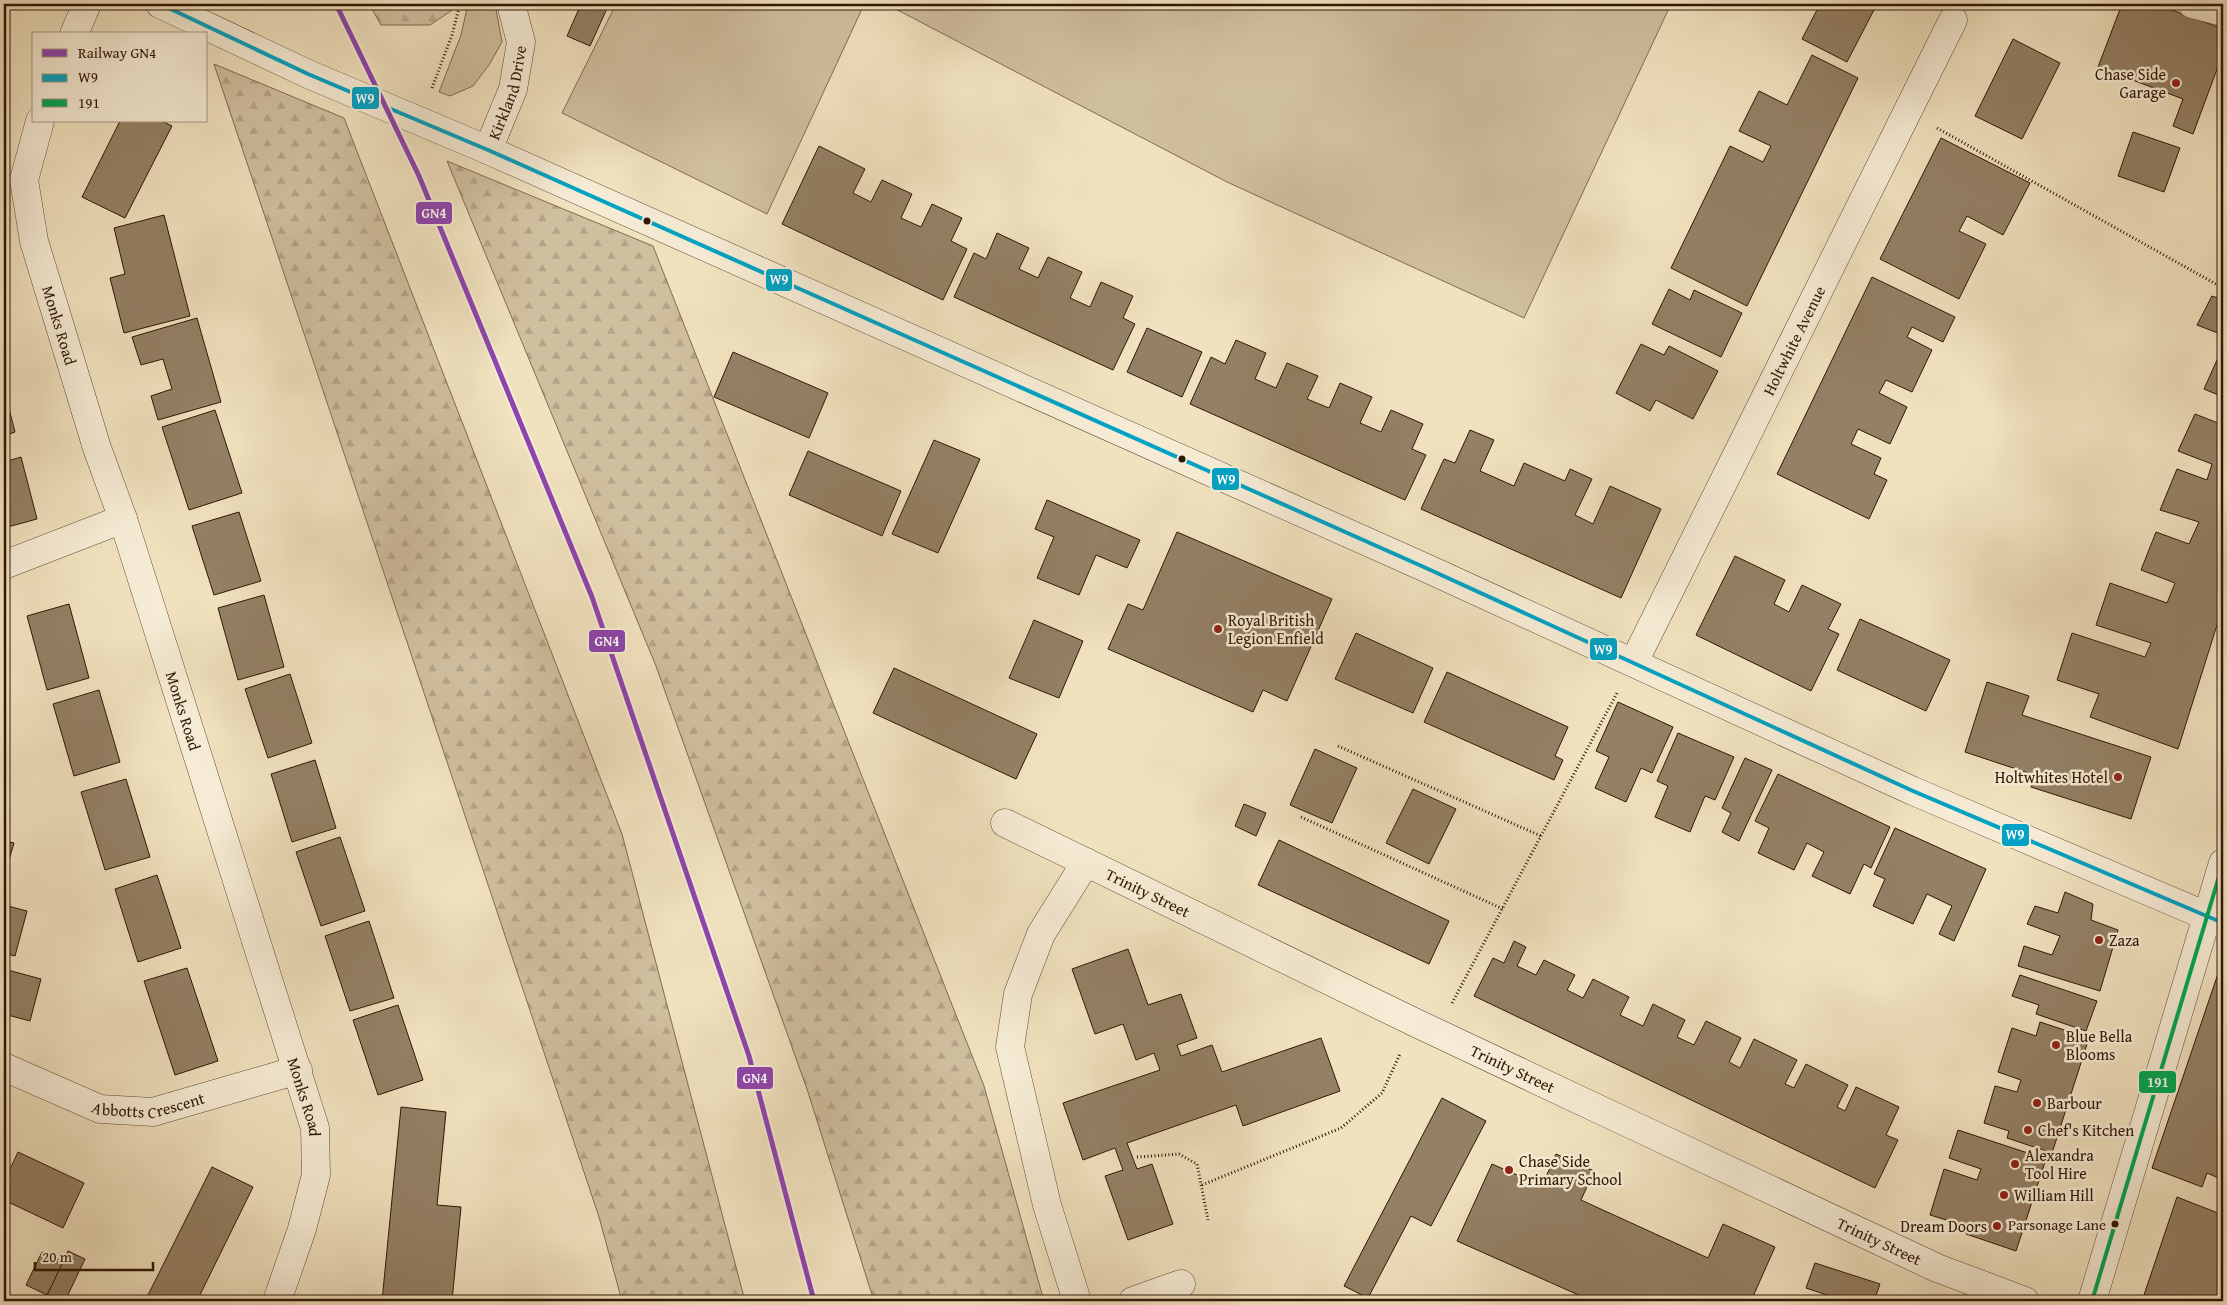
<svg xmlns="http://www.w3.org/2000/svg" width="2227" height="1305" font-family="'Gentium Book Plus',serif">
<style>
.green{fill:#d0bf9f;stroke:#806a52}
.forest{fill:url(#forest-firs);stroke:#806a52}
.building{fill:#948065;stroke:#2f1604}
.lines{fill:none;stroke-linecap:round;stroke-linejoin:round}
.minor-casing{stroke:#604933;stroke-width:29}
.path{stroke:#2f1604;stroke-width:3;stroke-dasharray:1 2.5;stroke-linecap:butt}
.minor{stroke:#f6ecd5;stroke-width:28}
.bus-1-casing{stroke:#f6ecd5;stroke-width:8}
.bus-2-casing{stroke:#f6ecd5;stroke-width:8}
.bus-1{stroke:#02a2c4;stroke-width:4}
.bus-2{stroke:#00a651;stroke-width:4}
.rail-1-casing{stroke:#f6ecd5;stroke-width:9}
.rail-1{stroke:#8e44ad;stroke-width:5}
.poi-dot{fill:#8f2418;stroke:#f6ecd5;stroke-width:2}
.bus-dot{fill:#2f1604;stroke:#f6ecd5;stroke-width:2}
.labels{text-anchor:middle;stroke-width:5;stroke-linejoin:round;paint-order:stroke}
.bus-label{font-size:15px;fill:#2f1604;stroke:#f6ecd5;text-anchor:end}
.poi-label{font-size:16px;fill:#2f1604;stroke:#f6ecd5;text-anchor:start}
.street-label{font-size:16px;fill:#2f1604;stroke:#f6ecd5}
.line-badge{stroke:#f6ecd5;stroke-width:2}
.badge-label{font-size:14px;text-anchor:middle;font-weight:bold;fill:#fff}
</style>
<defs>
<pattern id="forest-firs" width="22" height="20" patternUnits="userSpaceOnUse" patternTransform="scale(1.25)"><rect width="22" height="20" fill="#d0bf9f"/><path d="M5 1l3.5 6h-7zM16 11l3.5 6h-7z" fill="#b3a387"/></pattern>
</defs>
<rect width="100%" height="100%" fill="#f1e2bf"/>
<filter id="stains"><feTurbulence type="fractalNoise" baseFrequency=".004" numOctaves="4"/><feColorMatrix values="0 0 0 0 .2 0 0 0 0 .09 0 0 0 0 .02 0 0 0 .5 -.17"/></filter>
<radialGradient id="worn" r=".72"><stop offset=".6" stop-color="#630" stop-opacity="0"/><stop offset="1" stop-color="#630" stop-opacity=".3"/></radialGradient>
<g class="green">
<polygon points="468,4 495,4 502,42 489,65 473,86 450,96 439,92 461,35"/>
<polygon points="616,4 850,4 862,9 767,214 562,113"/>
<polygon points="886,4 1671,4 1524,318 1227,182"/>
</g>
<g class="forest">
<polygon points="369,4 452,4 451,11 430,25 381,25"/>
<polygon points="214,64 344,118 622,834 745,1301 622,1301 599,1217"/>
<polygon points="447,161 653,246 984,1086 1044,1301 874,1301 808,1092 656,666"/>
</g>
<g class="building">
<polygon points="581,4 609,4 590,46 567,36"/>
<polygon points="1820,4 1877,4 1847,62 1802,39"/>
<polygon points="2122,4 2156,4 2223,29 2223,53 2193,134 2173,126 2183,99 2098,67"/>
<polygon points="2013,39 2060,63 2022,139 1975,116"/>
<polygon points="1812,55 1858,78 1747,306 1671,268 1730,146 1763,162 1771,146 1739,131 1759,91 1787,105"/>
<polygon points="120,121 162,121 172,126 125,218 82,197"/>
<polygon points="2133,132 2180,148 2164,192 2118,176"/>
<polygon points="1941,138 2030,183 2003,235 1967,216 1959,231 1986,244 1959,299 1880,259"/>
<polygon points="819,146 865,169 853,193 871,202 882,180 912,194 901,218 921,227 932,204 962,218 951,241 967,249 943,300 782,224"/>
<polygon points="164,215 190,316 124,333 110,278 125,274 114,228"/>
<polygon points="997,233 1029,248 1019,269 1038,278 1048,257 1082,272 1070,298 1090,307 1101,282 1133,296 1123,318 1135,324 1113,370 954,297 974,253 986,259"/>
<polygon points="1872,277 1955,317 1943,342 1912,327 1907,337 1932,350 1912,392 1886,380 1879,393 1907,407 1890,444 1858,429 1851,444 1881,458 1874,474 1887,480 1869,519 1777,474"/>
<polygon points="1669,289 1690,300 1694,290 1742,313 1721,357 1652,324"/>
<polygon points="2212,296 2223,300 2223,335 2197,325"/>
<polygon points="197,318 221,402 158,420 151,396 172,389 163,359 141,365 132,337"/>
<polygon points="1147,328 1202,352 1182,397 1127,372"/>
<polygon points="1236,340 1266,353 1255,379 1276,388 1287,363 1318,376 1307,399 1329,408 1340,383 1372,397 1360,423 1381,432 1391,410 1423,424 1412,449 1426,455 1405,500 1190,404 1211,357 1225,364"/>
<polygon points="1641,344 1664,355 1669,346 1718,371 1693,419 1656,400 1650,411 1616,393"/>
<polygon points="2221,351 2223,351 2223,397 2204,389"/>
<polygon points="733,352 828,393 809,438 714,397"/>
<polygon points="8,405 15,432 4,436 4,406"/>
<polygon points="215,410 242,493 189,510 162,427"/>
<polygon points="2195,414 2223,425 2223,606 2178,749 2090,717 2099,694 2057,680 2072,633 2145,657 2151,643 2096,625 2110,583 2167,603 2175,583 2141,570 2156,532 2189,544 2199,522 2160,510 2177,469 2207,480 2212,464 2178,451"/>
<polygon points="1470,430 1494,440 1480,471 1514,486 1524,463 1565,481 1570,469 1592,479 1575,515 1593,524 1610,486 1661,509 1621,598 1421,509 1444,459 1455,463"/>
<polygon points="934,440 980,459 938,553 892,534"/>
<polygon points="808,451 901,491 882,536 789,495"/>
<polygon points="21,457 37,519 4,528 4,462"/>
<polygon points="1047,500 1140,540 1127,568 1096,555 1079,595 1037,578 1054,537 1035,529"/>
<polygon points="239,512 261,581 214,595 192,526"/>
<polygon points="1177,532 1332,599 1287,701 1263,690 1253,712 1108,649 1128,604 1143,610"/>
<polygon points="1735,556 1785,580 1774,604 1789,612 1802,585 1841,604 1828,629 1839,634 1811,691 1696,635"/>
<polygon points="264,595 284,667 238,680 218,608"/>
<polygon points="69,604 89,678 47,690 27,616"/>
<polygon points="1860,619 1950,660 1926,711 1837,670"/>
<polygon points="1034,620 1083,641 1059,698 1009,678"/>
<polygon points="1356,633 1433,668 1413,713 1335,679"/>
<polygon points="894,668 1037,734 1016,779 873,713"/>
<polygon points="1447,672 1568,727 1555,756 1563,760 1554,780 1424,722"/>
<polygon points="290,674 312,743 268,758 245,689"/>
<polygon points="1987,682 2029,696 2022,715 2151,757 2131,819 2031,787 2034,775 1965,752"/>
<polygon points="99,690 120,762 74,776 53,704"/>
<polygon points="1618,702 1673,727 1652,773 1641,768 1626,802 1595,788 1609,757 1596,751"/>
<polygon points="1678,733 1734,757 1715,800 1705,796 1690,832 1655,817 1668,786 1657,781"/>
<polygon points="1315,749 1357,768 1332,823 1290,805"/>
<polygon points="1745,758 1772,770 1739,841 1722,832 1731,813 1722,808"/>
<polygon points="315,760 336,828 292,842 271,774"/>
<polygon points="1778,774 1890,827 1871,868 1864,864 1850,894 1812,876 1824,852 1807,843 1794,870 1758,853 1769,828 1755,821"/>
<polygon points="126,779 150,857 105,870 81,792"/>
<polygon points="1413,789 1456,809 1429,864 1386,843"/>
<polygon points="1244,804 1266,813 1256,836 1235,826"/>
<polygon points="1895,828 1986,869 1954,941 1939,934 1952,906 1927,894 1913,924 1873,906 1885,879 1874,874"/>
<polygon points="340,837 365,911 321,926 296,852"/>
<polygon points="1279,840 1449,921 1429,964 1258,885"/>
<polygon points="4,841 14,843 4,877"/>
<polygon points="157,875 181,948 138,962 115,889"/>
<polygon points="2065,892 2093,904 2091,920 2118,930 2100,991 2018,966 2024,946 2052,955 2060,936 2027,924 2035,906 2058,913"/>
<polygon points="4,905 27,911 15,956 4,953"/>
<polygon points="369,921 394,998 350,1011 325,936"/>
<polygon points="1514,941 1526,947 1517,966 1536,975 1544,960 1575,975 1567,990 1583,998 1593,979 1629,997 1620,1015 1643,1026 1653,1004 1685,1020 1677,1037 1694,1045 1706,1021 1741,1038 1729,1062 1740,1068 1754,1039 1797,1060 1785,1084 1794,1088 1806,1064 1848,1085 1837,1107 1845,1111 1856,1087 1899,1107 1886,1135 1898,1140 1875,1188 1474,996 1493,958 1504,963"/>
<polygon points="1128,949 1148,1005 1181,994 1197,1038 1177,1045 1181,1056 1212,1045 1222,1072 1321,1038 1340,1091 1243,1126 1236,1105 1127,1143 1137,1169 1152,1164 1173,1224 1128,1240 1105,1176 1123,1170 1115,1148 1083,1160 1063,1103 1160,1070 1154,1053 1136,1060 1123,1024 1095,1034 1072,969"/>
<polygon points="2223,959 2223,1125 2220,1134 2223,1135 2223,1180 2207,1173 2202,1187 2152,1168"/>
<polygon points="187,968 218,1061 175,1075 144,981"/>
<polygon points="4,969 41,979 30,1021 4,1014"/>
<polygon points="2020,975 2097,1001 2086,1031 2036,1014 2039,1005 2012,996"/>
<polygon points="398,1005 423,1080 378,1095 353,1020"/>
<polygon points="2040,1022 2089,1038 2052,1153 2007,1138 2009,1131 1984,1123 1995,1086 2017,1092 2021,1080 1998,1072 2012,1028 2036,1036"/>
<polygon points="1442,1098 1486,1121 1431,1226 1411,1216 1368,1298 1344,1286"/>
<polygon points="401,1107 446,1112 437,1205 461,1207 452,1301 382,1301"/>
<polygon points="1958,1130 2046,1159 2016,1251 1966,1234 1969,1227 1930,1215 1944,1169 1977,1180 1981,1169 1949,1158"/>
<polygon points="18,1152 84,1183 63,1228 4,1200 4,1182"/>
<polygon points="1556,1154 1594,1171 1581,1200 1708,1258 1723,1224 1775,1247 1751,1301 1581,1301 1583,1297 1457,1241 1492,1164 1542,1186"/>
<polygon points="212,1167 253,1187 197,1301 145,1301"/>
<polygon points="2177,1197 2223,1215 2223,1301 2142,1301"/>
<polygon points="68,1251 85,1259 65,1301 60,1301 47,1295"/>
<polygon points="42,1252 63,1262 47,1295 26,1285"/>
<polygon points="1815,1263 1880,1284 1874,1301 1829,1301 1830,1296 1806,1288"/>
</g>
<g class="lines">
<g class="minor-casing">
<g id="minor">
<polyline points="160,4 308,74 488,150 1426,568 1913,791 2223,923"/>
<polyline points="2192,4 2223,12"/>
<polyline points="74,34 87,4"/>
<path id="s1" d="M40,121L24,180L34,241L97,448L123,519L315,1128L316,1175L302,1229L277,1301"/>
<path id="s2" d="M488,150L513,89L521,42L511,4"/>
<polyline points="4,565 123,519"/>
<path id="s3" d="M1634,662L1953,20"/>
<path id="s4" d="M1005,823L1416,1023L1626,1122L1937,1268L2025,1301"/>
<path id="s5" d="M4,1067L100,1109L153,1112L298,1070"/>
<polyline points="1077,1301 1047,1205 1010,1047 1018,994 1041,934 1086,862"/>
<polyline points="1133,1301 1181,1284"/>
<polyline points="2092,1301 2223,863"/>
</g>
</g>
<g class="path">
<polyline points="432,88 452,35 460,4"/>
<polyline points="1937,128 2223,288"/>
<polyline points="1338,746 1541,836"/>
<polyline points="1301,817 1503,909"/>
<polyline points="1452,1003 1617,693"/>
<polyline points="1137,1157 1179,1154 1197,1164 1208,1220"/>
<polyline points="1202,1185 1341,1128 1382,1093 1400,1054"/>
</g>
<use href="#minor" class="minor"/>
<g class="bus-1-casing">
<polyline id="bus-1" points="160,4 308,74 488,150 1426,568 1913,791 2223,923"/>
</g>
<g class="bus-2-casing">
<polyline id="bus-2" points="2092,1301 2223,863"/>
</g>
<use href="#bus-1" class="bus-1"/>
<use href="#bus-2" class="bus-2"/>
<g class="rail-1-casing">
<polyline id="rail-1" points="336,4 419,176 592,597 749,1056 814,1301"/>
</g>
<use href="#rail-1" class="rail-1"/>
</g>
<g class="poi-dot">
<circle cx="2176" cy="83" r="5"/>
<circle cx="1218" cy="629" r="5"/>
<circle cx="2118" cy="777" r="5"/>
<circle cx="2099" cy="940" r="5"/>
<circle cx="2056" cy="1045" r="5"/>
<circle cx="2037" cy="1103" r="5"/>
<circle cx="2028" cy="1130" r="5"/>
<circle cx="2015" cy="1164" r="5"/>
<circle cx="1509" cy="1170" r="5"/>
<circle cx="2004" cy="1195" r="5"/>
<circle cx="1997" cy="1226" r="5"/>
</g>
<g class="bus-dot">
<circle cx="647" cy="221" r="4.5"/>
<circle cx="1182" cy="459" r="4.5"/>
<circle cx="2115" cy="1224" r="4.5"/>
</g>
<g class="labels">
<g class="bus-label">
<text x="2106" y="1230">Parsonage Lane</text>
</g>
<g class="poi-label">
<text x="2166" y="80" text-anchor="end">Chase Side<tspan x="2166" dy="18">Garage</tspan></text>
<text x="1228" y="626">Royal British<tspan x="1228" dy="18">Legion Enfield</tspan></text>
<text x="2108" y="783" text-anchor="end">Holtwhites Hotel</text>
<text x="2109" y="946">Zaza</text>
<text x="2066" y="1042">Blue Bella<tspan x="2066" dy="18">Blooms</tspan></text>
<text x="2047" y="1109">Barbour</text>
<text x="2038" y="1136">Chef's Kitchen</text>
<text x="2025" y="1161">Alexandra<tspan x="2025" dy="18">Tool Hire</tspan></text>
<text x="1519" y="1167">Chase Side<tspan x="1519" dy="18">Primary School</tspan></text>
<text x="2014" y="1201">William Hill</text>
<text x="1987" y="1232" text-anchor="end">Dream Doors</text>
</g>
<g class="street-label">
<text dy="6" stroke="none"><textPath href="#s2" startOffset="61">Kirkland Drive</textPath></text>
<text dy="6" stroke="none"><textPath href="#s1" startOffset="211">Monks Road</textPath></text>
<text dy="6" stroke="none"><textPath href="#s3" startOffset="359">Holtwhite Avenue</textPath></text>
<text dy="6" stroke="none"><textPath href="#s1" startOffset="616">Monks Road</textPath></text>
<text dy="6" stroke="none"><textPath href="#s4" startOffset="159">Trinity Street</textPath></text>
<text dy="6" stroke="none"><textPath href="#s4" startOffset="564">Trinity Street</textPath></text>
<text dy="6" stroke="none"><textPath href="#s1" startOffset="1021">Monks Road</textPath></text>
<text dy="6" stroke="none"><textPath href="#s5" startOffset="154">Abbotts Crescent</textPath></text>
<text dy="6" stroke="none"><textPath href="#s4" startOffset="969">Trinity Street</textPath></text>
</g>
</g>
<g class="line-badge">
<rect x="351" y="86" width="29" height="24" rx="5" fill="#02a2c4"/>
<rect x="415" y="201" width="38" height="24" rx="5" fill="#8e44ad"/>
<rect x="765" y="268" width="28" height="24" rx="5" fill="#02a2c4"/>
<rect x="1211" y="467" width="29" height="24" rx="5" fill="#02a2c4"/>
<rect x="588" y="629" width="38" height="24" rx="5" fill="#8e44ad"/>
<rect x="1589" y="637" width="29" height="24" rx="5" fill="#02a2c4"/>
<rect x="2001" y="823" width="29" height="24" rx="5" fill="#02a2c4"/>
<rect x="736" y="1066" width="38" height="24" rx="5" fill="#8e44ad"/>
<rect x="2138" y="1070" width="39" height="24" rx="5" fill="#00a651"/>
</g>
<g class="badge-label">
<text x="365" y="103">W9</text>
<text x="434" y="218">GN4</text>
<text x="779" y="284">W9</text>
<text x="1226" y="484">W9</text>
<text x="607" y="646">GN4</text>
<text x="1603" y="654">W9</text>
<text x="2015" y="839">W9</text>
<text x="755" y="1083">GN4</text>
<text x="2158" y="1087">191</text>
</g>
<rect width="2227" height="1305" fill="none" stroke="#f1e2bf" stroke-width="20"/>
<rect x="5" y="5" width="2217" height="1295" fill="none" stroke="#2f1604" stroke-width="2.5"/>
<rect x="10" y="10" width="2207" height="1285" fill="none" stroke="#2f1604"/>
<rect x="32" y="32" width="175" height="90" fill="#f6ecd5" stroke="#a69681"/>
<rect x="42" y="49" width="25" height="8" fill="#8e44ad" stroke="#a69681"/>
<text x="78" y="58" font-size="15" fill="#2f1604">Railway GN4</text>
<rect x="42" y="74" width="25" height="8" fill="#02a2c4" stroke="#a69681"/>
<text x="78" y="82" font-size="15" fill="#2f1604">W9</text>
<rect x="42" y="99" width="25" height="8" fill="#00a651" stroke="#a69681"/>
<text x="78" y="108" font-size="15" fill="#2f1604">191</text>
<path d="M35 1262v8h118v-8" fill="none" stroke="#2f1604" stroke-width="2.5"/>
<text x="42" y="1262" font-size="15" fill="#2f1604" stroke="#f6ecd5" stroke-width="4" paint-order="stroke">20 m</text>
<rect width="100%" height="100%" filter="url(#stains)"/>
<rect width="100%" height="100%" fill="url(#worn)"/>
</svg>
